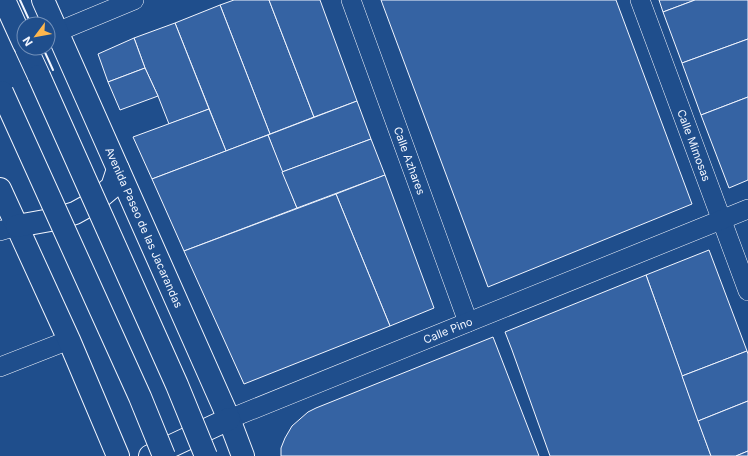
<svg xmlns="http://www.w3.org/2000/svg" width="748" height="456" font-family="Inter,sans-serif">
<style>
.building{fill:#3563a3;stroke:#f2f6ff}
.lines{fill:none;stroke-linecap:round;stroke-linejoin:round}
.street-casing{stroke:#f2f6ff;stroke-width:20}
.secondary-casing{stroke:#f2f6ff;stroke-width:24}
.highway-casing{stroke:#f2f6ff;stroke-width:24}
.street{stroke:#1f4e8c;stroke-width:19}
.secondary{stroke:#1f4e8c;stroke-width:22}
.highway{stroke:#1f4e8c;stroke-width:22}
.highway-bridge-casing{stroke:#f2f6ff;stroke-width:24;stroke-linecap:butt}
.highway-bridge{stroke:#1f4e8c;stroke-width:22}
.wall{stroke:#f2f6ff;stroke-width:2}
.labels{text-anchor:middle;stroke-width:3;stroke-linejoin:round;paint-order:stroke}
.street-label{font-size:11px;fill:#f2f6ff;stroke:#1f4e8c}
</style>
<rect width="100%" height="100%" fill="#1f4e8c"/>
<g class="building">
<polygon points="234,0 269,0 314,117 270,134 220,5"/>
<polygon points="269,0 320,0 357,101 314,117"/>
<polygon points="381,0 616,0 692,204 488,287"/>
<polygon points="659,0 695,0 663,12"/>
<polygon points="695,0 748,0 748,39 682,63 663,12"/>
<polygon points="220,5 270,134 226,151 175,23"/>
<polygon points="175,23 209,109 169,124 158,96 145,68 134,38"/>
<polygon points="134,38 145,68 108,82 98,54"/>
<polygon points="748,39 748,97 701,115 682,63"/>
<polygon points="145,68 158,96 120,110 108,82"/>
<polygon points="748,97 748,180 729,188 701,115"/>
<polygon points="357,101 371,139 282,172 268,135"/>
<polygon points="209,109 226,151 152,179 133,137"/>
<polygon points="268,135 297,208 184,251 152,179"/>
<polygon points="371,139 385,175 297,208 282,172"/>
<polygon points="385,175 434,308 390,326 336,194"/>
<polygon points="336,194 390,326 244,384 184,251"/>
<polygon points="709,250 747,351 682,376 646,275"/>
<polygon points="646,275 711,456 550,456 512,350 505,332"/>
<polygon points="493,337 539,456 281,456 281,448 285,438 292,426 308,412 316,408"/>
<polygon points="747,351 748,354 748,401 698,421 682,376"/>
<polygon points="748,401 748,451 736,456 711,456 698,421"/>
<polygon points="748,451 748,456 736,456"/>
</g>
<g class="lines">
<g class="street-casing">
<g id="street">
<path id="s1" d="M351,0L468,322"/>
<path id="s2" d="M640,0L748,291"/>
<polyline points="57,32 134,0"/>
<polyline points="0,231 17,226"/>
<polyline points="0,367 69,340"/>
<path id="s3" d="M229,419L748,209"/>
</g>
</g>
<g class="secondary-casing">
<g id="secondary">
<path id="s4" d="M43,0L229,419L243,456"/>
<polyline points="0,189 69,340 118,456"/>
<polyline points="17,226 56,219 75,213 93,203 112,187 118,169"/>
<polyline points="150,456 229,419"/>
</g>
</g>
<g class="highway-casing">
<g id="highway">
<polyline points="4,0 24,44"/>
<polyline points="26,48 39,76"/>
</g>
</g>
<use href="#street" class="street"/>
<use href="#secondary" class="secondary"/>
<use href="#highway" class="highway"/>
<g class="highway-bridge-casing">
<g id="highway-bridge">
<polyline points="39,76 177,385 206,456"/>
<polyline points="2,92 140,397 164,456"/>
</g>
</g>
<use href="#highway-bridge" class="highway-bridge"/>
<g class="wall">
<polyline points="20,0 31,24"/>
<polyline points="43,48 53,70"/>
</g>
</g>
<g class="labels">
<g class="street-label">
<text dy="4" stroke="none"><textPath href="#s2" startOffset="155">Calle Mimosas</textPath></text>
<text dy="4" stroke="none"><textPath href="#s1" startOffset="171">Calle Azhares</textPath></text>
<text dy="4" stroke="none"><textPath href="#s4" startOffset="249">Avenida Paseo de las Jacarandas</textPath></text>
<text dy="4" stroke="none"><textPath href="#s3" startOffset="236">Calle Pino</textPath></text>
</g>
</g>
<g transform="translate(36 36) rotate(238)"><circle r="19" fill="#1f4e8c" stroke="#7391ba"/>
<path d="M0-3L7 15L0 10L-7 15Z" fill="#ffb74d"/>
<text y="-6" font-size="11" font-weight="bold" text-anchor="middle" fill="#f2f6ff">N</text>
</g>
</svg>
